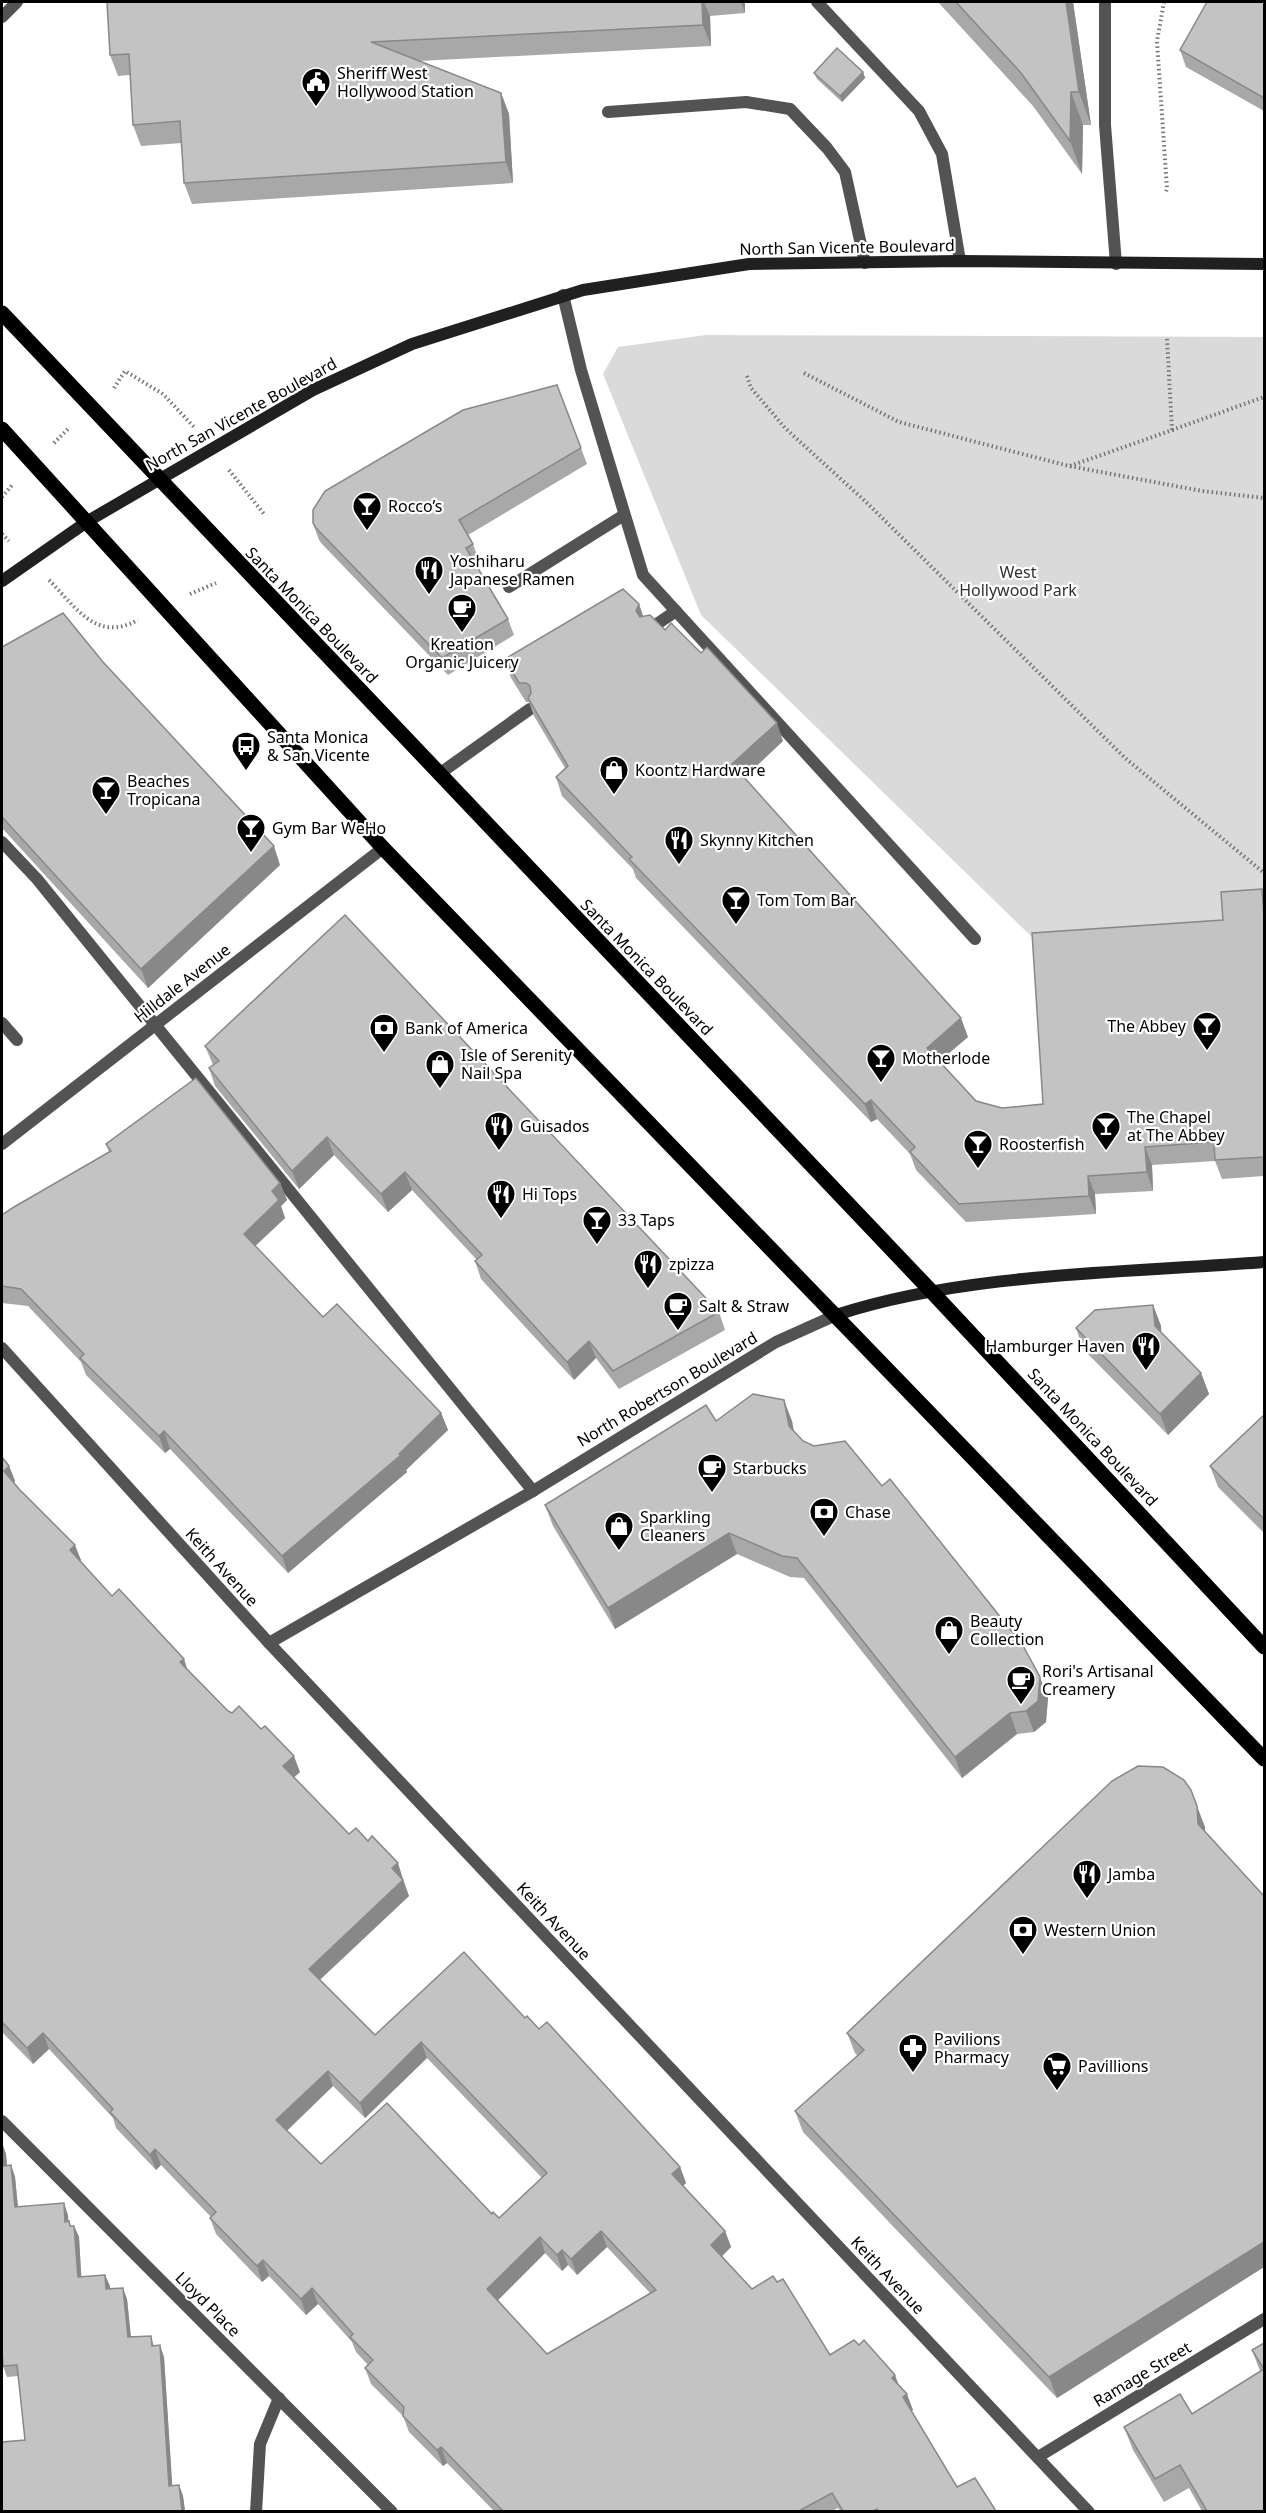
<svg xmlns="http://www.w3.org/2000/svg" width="1266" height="2513" font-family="'Noto Sans',sans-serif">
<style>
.green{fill:#dadada}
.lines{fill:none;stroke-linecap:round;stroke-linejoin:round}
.path{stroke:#757575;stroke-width:4;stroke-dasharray:1.5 3;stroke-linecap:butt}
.lane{stroke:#535353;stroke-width:12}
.street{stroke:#535353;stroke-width:12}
.secondary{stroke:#202020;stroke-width:12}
.primary{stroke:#000;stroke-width:15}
.wall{fill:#a8a8a8;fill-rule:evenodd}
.shaded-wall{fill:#888}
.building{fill:#c3c3c3;stroke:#888;stroke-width:1.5;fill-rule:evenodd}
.labels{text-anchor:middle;stroke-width:4.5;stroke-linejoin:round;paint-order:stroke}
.poi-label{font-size:16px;fill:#000;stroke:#fff;text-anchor:start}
.street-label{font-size:16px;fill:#000;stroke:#fff}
.park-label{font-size:16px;fill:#313131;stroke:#fff}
</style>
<rect width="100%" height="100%" fill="#fff"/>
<polygon class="green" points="706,335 1264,337 1264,925 1035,940 701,615 603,374 618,347"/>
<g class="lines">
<g class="path">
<polyline points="1164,2 1157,41 1167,189 1165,194"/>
<polyline points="804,373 899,422 1069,466 1202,491 1264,498"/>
<polyline points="747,376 751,388 785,428 866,502 1125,758 1264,873"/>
<polyline points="114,388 125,371 163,394 194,427"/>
<polyline points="1172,430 1264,397"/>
<polyline points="54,443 70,427"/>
<polyline points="1070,466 1172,430 1167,338"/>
<polyline points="229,470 264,514"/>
<polyline points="2,497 13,484"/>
<polyline points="2,534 9,541"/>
<path d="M49,580C76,607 96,643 138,620"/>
<polyline points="190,594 216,583"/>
</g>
<g class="lane">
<polyline points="817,2 919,111 942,154 960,261"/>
<polyline points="1105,2 1105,125 1116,264"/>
<polyline points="2,17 17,2"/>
<polyline points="608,112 746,102 790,109 827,148 845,172 865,263"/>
<polyline points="563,295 581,370 643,575 975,939"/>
<polyline points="509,587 624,515"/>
<polyline points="651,628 676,611"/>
<polyline points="439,774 530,709"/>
<polyline points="2,842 37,879 533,1491"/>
<polyline points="2,1023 17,1040"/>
</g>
<g class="street">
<polyline points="2,1144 383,848"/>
<polyline points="2,1348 269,1643 1089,2512"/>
<polyline points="269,1643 533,1491 776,1342 836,1315"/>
<polyline points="2,2121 392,2512"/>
<polyline points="1038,2457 1264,2319"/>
<polyline points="256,2512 260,2444 279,2398"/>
</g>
<g class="secondary">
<polyline points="2,581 88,521 313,390 412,344 583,290 749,264 960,261 1264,264"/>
<path d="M836,1315C967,1272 1127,1273 1264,1262"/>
</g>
<g class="primary">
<polyline points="2,313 932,1292 1264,1647"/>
<polyline points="2,429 383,848 1264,1759"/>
</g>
</g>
<g class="wall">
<polygon points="107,2 745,2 745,13 710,16 711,46 419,61 501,93 509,114 513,183 192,204 184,183 182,143 141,146 133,125 130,75 118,76 110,55"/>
<polygon points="938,2 1073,2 1091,125 1083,125 1082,174 1033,106"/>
<polygon points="1264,2 1264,111 1186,67 1180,50"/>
<polygon points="863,72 865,78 842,102 817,79 814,73"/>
<polygon points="557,385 587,464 468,535 473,544 479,561 475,563 508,619 514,635 448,675 322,544 319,540 313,523"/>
<polygon points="639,604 643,616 783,741 744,778 968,1037 939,1062 976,1101 1002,1108 1043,1104 1223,920 1262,889 1264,896 1264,1176 1222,1179 1215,1161 1152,1165 1153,1191 1095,1194 1096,1214 966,1222 916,1170 910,1154 877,1119 871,1122 636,878 633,869 562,796 556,777 565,768 534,716 529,702 526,702 511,678 505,659"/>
<polygon points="2,647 280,865 148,988 2,828"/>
<polygon points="205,1046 719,1312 725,1330 619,1389 596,1358 574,1380 481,1279 475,1261 477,1260 412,1190 388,1212 334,1155 299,1189 215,1086 209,1068 213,1065"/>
<polygon points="106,1144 280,1183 287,1200 281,1206 285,1218 255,1246 323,1317 441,1413 448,1430 406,1470 407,1472 288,1573 170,1449 165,1453 86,1375 81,1362 28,1306 2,1303 2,1215 109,1152"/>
<polygon points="1153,1305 1161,1326 1161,1333 1201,1373 1209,1394 1168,1435 1083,1349 1076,1328"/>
<polygon points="1264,1415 1264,1533 1218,1487 1210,1466"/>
<polygon points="716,1421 792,1421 794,1431 1048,1698 1046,1722 1034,1732 1017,1734 962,1778 804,1578 790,1577 737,1554 615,1629 553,1526 545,1505"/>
<path d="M2,1457L9,1466L15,1481L14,1483L81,1560L80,1561L112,1596L184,1659L187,1669L228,1711L300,1772L294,1777L349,1834L403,1879L409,1896L320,1980L375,2035L525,2018L680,2167L686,2183L683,2186L725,2231L731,2247L722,2256L752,2289L777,2282L830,2355L899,2385L913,2410L911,2411L957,2487L996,2511H840L838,2508L832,2511H494L447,2463L443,2466L409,2432L403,2416L371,2384L365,2368L368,2365L356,2352L352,2342L318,2304L306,2315L269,2276L262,2282L216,2234L210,2218L211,2217L161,2165L156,2170L116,2128L113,2118L49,2049L33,2064L2,2032ZM427,2058L542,2178L499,2218L492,2214L321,2164L287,2131L333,2086L365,2118ZM607,2247L650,2293L547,2354L498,2300L545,2253L562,2271L568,2265L577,2275Z"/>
<polygon points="1205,1827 1205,1831 1264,1896 1264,2267 1057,2398 803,2132 795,2111 858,2056 855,2053 847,2033"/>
<polygon points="2,2143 6,2154 7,2166 11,2165 15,2177 18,2207 68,2215 68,2221 71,2226 74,2226 79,2237 81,2277 105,2275 110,2289 127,2299 131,2337 151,2336 154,2346 164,2357 172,2485 179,2485 183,2496 185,2511 2,2511 25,2440 18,2376 7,2377 3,2366"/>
<polygon points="1264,2343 1264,2511 1202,2511 1189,2488 1164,2502 1133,2450 1124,2427 1192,2414 1260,2371 1252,2350"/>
</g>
<g class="shaded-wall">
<polygon points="702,2 704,2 710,16 711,46 703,25"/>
<polygon points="741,2 745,2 745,13"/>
<polygon points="1066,2 1073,2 1091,125 1079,92"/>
<polygon points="863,72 865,78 842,102 840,96"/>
<polygon points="1071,92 1083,125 1082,174 1070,141"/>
<polygon points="501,93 509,114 513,183 506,162"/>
<polygon points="639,604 645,622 643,629 636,611"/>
<polygon points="777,723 783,741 738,783 732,764"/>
<polygon points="274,846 280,865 148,988 141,969"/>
<polygon points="1262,889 1264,896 1264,919"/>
<polygon points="961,1018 968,1037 933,1066 927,1048"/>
<polygon points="871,1100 877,1119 871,1122 865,1104"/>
<polygon points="327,1137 334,1155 299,1189 292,1171"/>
<polygon points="1145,1147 1152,1165 1153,1191 1147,1172"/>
<polygon points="405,1172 412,1190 388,1212 381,1194"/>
<polygon points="1088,1176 1095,1194 1096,1214 1089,1196"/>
<polygon points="280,1183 287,1200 281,1206 285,1218 250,1251 244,1234 272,1191"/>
<polygon points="1153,1305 1161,1326 1162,1347 1155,1326"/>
<polygon points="589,1341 596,1358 574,1380 567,1362"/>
<polygon points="1201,1373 1209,1394 1168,1435 1160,1414"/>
<polygon points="784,1400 792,1421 796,1447 789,1426"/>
<polygon points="441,1413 448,1430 406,1470 407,1472 288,1573 282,1556 399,1454"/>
<polygon points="164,1431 170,1449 165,1453 159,1436"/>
<polygon points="9,1466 15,1481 10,1486 4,1471"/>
<polygon points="729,1533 737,1554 615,1629 608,1608"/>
<polygon points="75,1545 81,1560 75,1566 70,1550"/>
<polygon points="184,1659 189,1675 180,1662"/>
<polygon points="1040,1677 1048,1698 1046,1722 1034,1732 1026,1711"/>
<polygon points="1010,1713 1017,1734 962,1778 955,1757"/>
<polygon points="294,1756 300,1772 289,1782 283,1766"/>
<polygon points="1197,1806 1205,1827 1205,1844 1198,1824"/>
<polygon points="398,1863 403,1879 397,1884 392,1868"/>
<polygon points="403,1880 409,1896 315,1984 309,1969"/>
<polygon points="43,2033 49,2049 33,2064 27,2048"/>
<polygon points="421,2042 427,2058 365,2118 360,2103"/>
<polygon points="328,2071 333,2086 282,2135 276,2120"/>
<polygon points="2,2143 6,2154 8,2178 4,2166"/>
<polygon points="155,2149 161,2165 156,2170 150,2155"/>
<polygon points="11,2165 15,2177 19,2219 15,2207"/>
<polygon points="680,2167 686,2183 678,2190 672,2174"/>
<polygon points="64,2203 68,2215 69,2233 65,2222"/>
<polygon points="74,2226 79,2237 82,2288 78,2277"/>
<polygon points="601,2231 607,2247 577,2275 571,2259"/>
<polygon points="725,2231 731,2247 717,2261 711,2245"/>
<polygon points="540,2237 545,2253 493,2305 487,2289"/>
<polygon points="1264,2242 1264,2267 1057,2398 1049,2377"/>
<polygon points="562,2250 568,2265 562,2271 557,2255"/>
<polygon points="263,2260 269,2276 262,2282 257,2266"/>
<polygon points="105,2275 110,2286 111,2300 106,2289"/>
<polygon points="123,2288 127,2299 132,2349 128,2337"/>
<polygon points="312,2288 318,2304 306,2315 301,2299"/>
<polygon points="160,2345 164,2357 173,2497 169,2486"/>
<polygon points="895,2375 901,2391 892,2378"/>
<polygon points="907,2394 913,2410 909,2413 903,2397"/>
<polygon points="441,2447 447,2463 443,2466 437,2450"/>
<polygon points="179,2485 183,2496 185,2511 182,2511"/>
</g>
<g class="building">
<polygon points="107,2 702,2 703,25 371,42 501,93 506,162 184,183 180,121 133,125 129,54 110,55"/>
<polygon points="956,2 1066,2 1079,92 1071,92 1070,141 1021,73"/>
<polygon points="1207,2 1264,2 1264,98 1180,50"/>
<polygon points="837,48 863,72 840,96 814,73"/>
<polygon points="557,385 581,448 459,520 473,544 466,548 508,619 442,658 316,528 313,523 313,510 325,491 463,410"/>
<polygon points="623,589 639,604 636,611 640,617 650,615 665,630 671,623 701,653 707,647 777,723 732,764 961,1018 927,1048 976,1101 1002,1108 1043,1104 1032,933 1223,920 1221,892 1262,889 1264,917 1264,1157 1215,1160 1214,1142 1145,1147 1147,1172 1088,1176 1089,1196 959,1204 910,1152 915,1147 871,1100 865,1104 629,859 632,857 556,777 568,766 528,698 531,693 530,686 526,683 519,683 505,659"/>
<polygon points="63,613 103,662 274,846 141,969 2,817 2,647"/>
<polygon points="345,915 719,1312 613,1371 589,1341 567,1362 475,1261 482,1255 405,1172 381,1194 327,1137 292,1171 209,1068 219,1061 205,1046"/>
<polygon points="196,1078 280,1183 272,1191 279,1200 244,1234 323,1317 337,1304 441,1413 399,1454 401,1455 282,1556 164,1431 159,1436 80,1358 84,1354 21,1289 2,1286 2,1215 14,1207 111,1151 106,1144"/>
<polygon points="1153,1305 1155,1326 1201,1373 1160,1414 1076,1328 1095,1310"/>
<polygon points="753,1394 784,1400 789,1426 803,1441 814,1446 845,1441 882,1486 890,1479 1022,1644 1040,1677 1038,1701 1026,1711 1010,1713 955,1757 797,1558 782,1556 729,1533 608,1608 545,1505 706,1405 716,1421"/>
<polygon points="1264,1415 1264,1519 1210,1466"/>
<path d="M2,1457L9,1466L4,1471L19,1489L75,1545L70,1550L112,1596L119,1589L184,1659L180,1662L228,1711L232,1713L239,1706L261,1729L265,1726L294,1756L283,1766L349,1834L356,1828L368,1841L372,1836L398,1863L392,1868L403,1880L309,1969L375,2035L464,1952L525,2018L527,2016L539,2029L547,2022L680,2167L672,2174L725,2231L711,2245L752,2289L773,2276L777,2282L783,2279L830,2355L854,2340L859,2345L864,2340L895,2375L892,2378L907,2394L903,2397L957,2487L975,2478L996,2511H878L877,2509L873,2511H843L832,2493L799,2511H503L441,2447L437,2450L403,2416L404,2407L365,2368L373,2360L350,2337L353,2334L312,2288L301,2299L263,2260L257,2266L210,2218L216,2212L155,2149L150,2155L110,2112L113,2109L43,2033L27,2048L2,2022ZM421,2042L547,2173L499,2218L493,2212L492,2214L387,2103L321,2164L276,2120L328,2071L360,2103ZM601,2231L656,2290L547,2354L487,2289L540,2237L557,2255L562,2250L571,2259Z"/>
<polygon points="1138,1766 1163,1767 1184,1780 1191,1790 1197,1806 1198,1824 1264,1896 1264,2242 1049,2377 795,2111 864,2050 847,2033 1112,1781"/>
<polygon points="2,2143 4,2166 11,2165 15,2207 64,2203 65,2222 69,2221 70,2226 74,2226 78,2277 105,2275 106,2289 123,2288 128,2337 151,2336 152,2346 160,2345 169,2486 179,2485 182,2511 2,2511 2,2442 25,2440 17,2365 3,2366 2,2352"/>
<polygon points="1264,2343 1264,2511 1207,2511 1180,2465 1155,2479 1124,2427 1180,2394 1192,2414 1264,2369 1252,2350"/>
</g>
<defs>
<g id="civic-pin" transform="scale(1.5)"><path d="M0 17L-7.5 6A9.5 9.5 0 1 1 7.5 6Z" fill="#000" stroke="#fff"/><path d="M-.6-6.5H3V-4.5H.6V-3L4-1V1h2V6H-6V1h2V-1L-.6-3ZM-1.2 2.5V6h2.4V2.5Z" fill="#fff"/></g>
<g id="bar-pin" transform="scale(1.5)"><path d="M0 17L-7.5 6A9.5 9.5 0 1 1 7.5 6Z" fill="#000" stroke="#fff"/><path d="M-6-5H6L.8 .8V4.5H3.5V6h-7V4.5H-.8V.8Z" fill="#fff"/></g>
<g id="restaurant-pin" transform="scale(1.5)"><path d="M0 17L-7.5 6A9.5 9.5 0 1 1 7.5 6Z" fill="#000" stroke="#fff"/><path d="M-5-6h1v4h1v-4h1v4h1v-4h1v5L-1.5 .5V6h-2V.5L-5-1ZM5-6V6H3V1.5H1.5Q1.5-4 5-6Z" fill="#fff"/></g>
<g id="cafe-pin" transform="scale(1.5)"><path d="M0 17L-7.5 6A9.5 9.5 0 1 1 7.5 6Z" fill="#000" stroke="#fff"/><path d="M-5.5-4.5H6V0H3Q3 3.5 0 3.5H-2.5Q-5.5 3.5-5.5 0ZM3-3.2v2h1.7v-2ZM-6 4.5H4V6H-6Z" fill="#fff"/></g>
<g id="bus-pin" transform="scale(1.5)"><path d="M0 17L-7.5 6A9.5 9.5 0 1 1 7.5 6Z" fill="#000" stroke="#fff"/><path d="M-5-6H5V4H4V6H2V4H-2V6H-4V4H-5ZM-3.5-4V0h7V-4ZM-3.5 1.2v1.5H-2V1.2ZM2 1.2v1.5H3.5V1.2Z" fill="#fff"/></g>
<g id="shop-pin" transform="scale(1.5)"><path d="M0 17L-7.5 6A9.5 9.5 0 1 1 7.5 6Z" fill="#000" stroke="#fff"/><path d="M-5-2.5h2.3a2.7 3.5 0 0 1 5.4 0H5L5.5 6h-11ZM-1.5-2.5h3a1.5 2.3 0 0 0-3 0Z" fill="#fff"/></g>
<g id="bank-pin" transform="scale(1.5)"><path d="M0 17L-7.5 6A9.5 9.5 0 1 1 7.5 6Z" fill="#000" stroke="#fff"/><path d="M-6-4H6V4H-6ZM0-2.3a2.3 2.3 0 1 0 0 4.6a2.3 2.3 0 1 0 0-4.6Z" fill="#fff"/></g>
<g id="pharmacy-pin" transform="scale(1.5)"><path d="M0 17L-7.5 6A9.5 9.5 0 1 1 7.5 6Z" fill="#000" stroke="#fff"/><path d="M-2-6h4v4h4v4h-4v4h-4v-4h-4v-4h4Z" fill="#fff"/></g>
<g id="supermarket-pin" transform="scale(1.5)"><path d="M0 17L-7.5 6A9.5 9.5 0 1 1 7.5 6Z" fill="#000" stroke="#fff"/><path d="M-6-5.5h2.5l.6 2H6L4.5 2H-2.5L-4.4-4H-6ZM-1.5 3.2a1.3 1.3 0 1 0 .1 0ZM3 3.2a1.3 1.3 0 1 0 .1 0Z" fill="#fff"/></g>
</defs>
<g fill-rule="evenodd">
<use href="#civic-pin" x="316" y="82"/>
<use href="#bar-pin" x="367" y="506"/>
<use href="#restaurant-pin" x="429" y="570"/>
<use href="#cafe-pin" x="462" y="608"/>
<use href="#bus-pin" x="246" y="746"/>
<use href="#shop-pin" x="614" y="770"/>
<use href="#bar-pin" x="106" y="790"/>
<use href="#bar-pin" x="251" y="828"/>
<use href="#restaurant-pin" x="679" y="840"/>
<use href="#bar-pin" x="736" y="900"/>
<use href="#bar-pin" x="1207" y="1026"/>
<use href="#bank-pin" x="384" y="1028"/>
<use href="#bar-pin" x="881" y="1058"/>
<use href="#shop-pin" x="440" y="1064"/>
<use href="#restaurant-pin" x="499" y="1126"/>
<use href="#bar-pin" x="1106" y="1126"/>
<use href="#bar-pin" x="978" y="1144"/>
<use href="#restaurant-pin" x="501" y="1194"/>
<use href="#bar-pin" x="597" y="1220"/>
<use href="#restaurant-pin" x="648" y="1264"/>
<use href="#cafe-pin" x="678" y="1306"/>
<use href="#restaurant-pin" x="1146" y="1346"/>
<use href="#cafe-pin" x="712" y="1468"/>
<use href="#bank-pin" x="824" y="1512"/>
<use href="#shop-pin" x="619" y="1526"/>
<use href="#shop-pin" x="949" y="1630"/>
<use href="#cafe-pin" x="1021" y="1680"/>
<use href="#restaurant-pin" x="1087" y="1874"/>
<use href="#bank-pin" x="1023" y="1930"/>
<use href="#pharmacy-pin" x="913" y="2048"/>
<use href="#supermarket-pin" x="1057" y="2066"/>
</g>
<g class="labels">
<g class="poi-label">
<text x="337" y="79">Sheriff West<tspan x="337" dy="18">Hollywood Station</tspan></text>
<text x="388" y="512">Rocco’s</text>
<text x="450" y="567">Yoshiharu<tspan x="450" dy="18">Japanese Ramen</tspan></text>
<text x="462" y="650" text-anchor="middle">Kreation<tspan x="462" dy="18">Organic Juicery</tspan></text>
<text x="267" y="743">Santa Monica<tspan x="267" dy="18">&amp; San Vicente</tspan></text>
<text x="635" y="776">Koontz Hardware</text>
<text x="127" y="787">Beaches<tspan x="127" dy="18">Tropicana</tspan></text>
<text x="272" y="834">Gym Bar WeHo</text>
<text x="700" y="846">Skynny Kitchen</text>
<text x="757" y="906">Tom Tom Bar</text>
<text x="1186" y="1032" text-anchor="end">The Abbey</text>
<text x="405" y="1034">Bank of America</text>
<text x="461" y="1061">Isle of Serenity<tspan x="461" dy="18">Nail Spa</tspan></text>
<text x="902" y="1064">Motherlode</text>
<text x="1127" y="1123">The Chapel<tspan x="1127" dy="18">at The Abbey</tspan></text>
<text x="520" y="1132">Guisados</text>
<text x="999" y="1150">Roosterfish</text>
<text x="522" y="1200">Hi Tops</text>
<text x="618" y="1226">33 Taps</text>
<text x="669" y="1270">zpizza</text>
<text x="699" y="1312">Salt &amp; Straw</text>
<text x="1125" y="1352" text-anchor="end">Hamburger Haven</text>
<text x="733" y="1474">Starbucks</text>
<text x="845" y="1518">Chase</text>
<text x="640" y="1523">Sparkling<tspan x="640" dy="18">Cleaners</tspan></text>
<text x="970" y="1627">Beauty<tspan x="970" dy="18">Collection</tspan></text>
<text x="1042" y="1677">Rori's Artisanal<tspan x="1042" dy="18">Creamery</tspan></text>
<text x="1108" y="1880">Jamba</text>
<text x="1044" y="1936">Western Union</text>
<text x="934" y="2045">Pavilions<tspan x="934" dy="18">Pharmacy</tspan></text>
<text x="1078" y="2072">Pavillions</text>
</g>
<g class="street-label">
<text transform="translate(847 247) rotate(-1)" y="6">North San Vicente Boulevard</text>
<text transform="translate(241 414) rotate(-29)" y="6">North San Vicente Boulevard</text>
<text transform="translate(312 615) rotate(46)" y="6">Santa Monica Boulevard</text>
<text transform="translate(647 967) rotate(46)" y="6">Santa Monica Boulevard</text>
<text transform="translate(182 983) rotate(-38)" y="6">Hilldale Avenue</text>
<text transform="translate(667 1389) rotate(-31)" y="6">North Robertson Boulevard</text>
<text transform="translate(1093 1437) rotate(47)" y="6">Santa Monica Boulevard</text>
<text transform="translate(222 1567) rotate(48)" y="6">Keith Avenue</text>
<text transform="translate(554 1921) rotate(47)" y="6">Keith Avenue</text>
<text transform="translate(888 2275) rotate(47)" y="6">Keith Avenue</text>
<text transform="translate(208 2304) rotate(45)" y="6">Lloyd Place</text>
<text transform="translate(1142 2374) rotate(-31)" y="6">Ramage Street</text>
</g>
<g class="park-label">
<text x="1018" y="578">West<tspan x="1018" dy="18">Hollywood Park</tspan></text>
</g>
</g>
<rect width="1266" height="2513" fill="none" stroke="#000000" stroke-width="6"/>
</svg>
